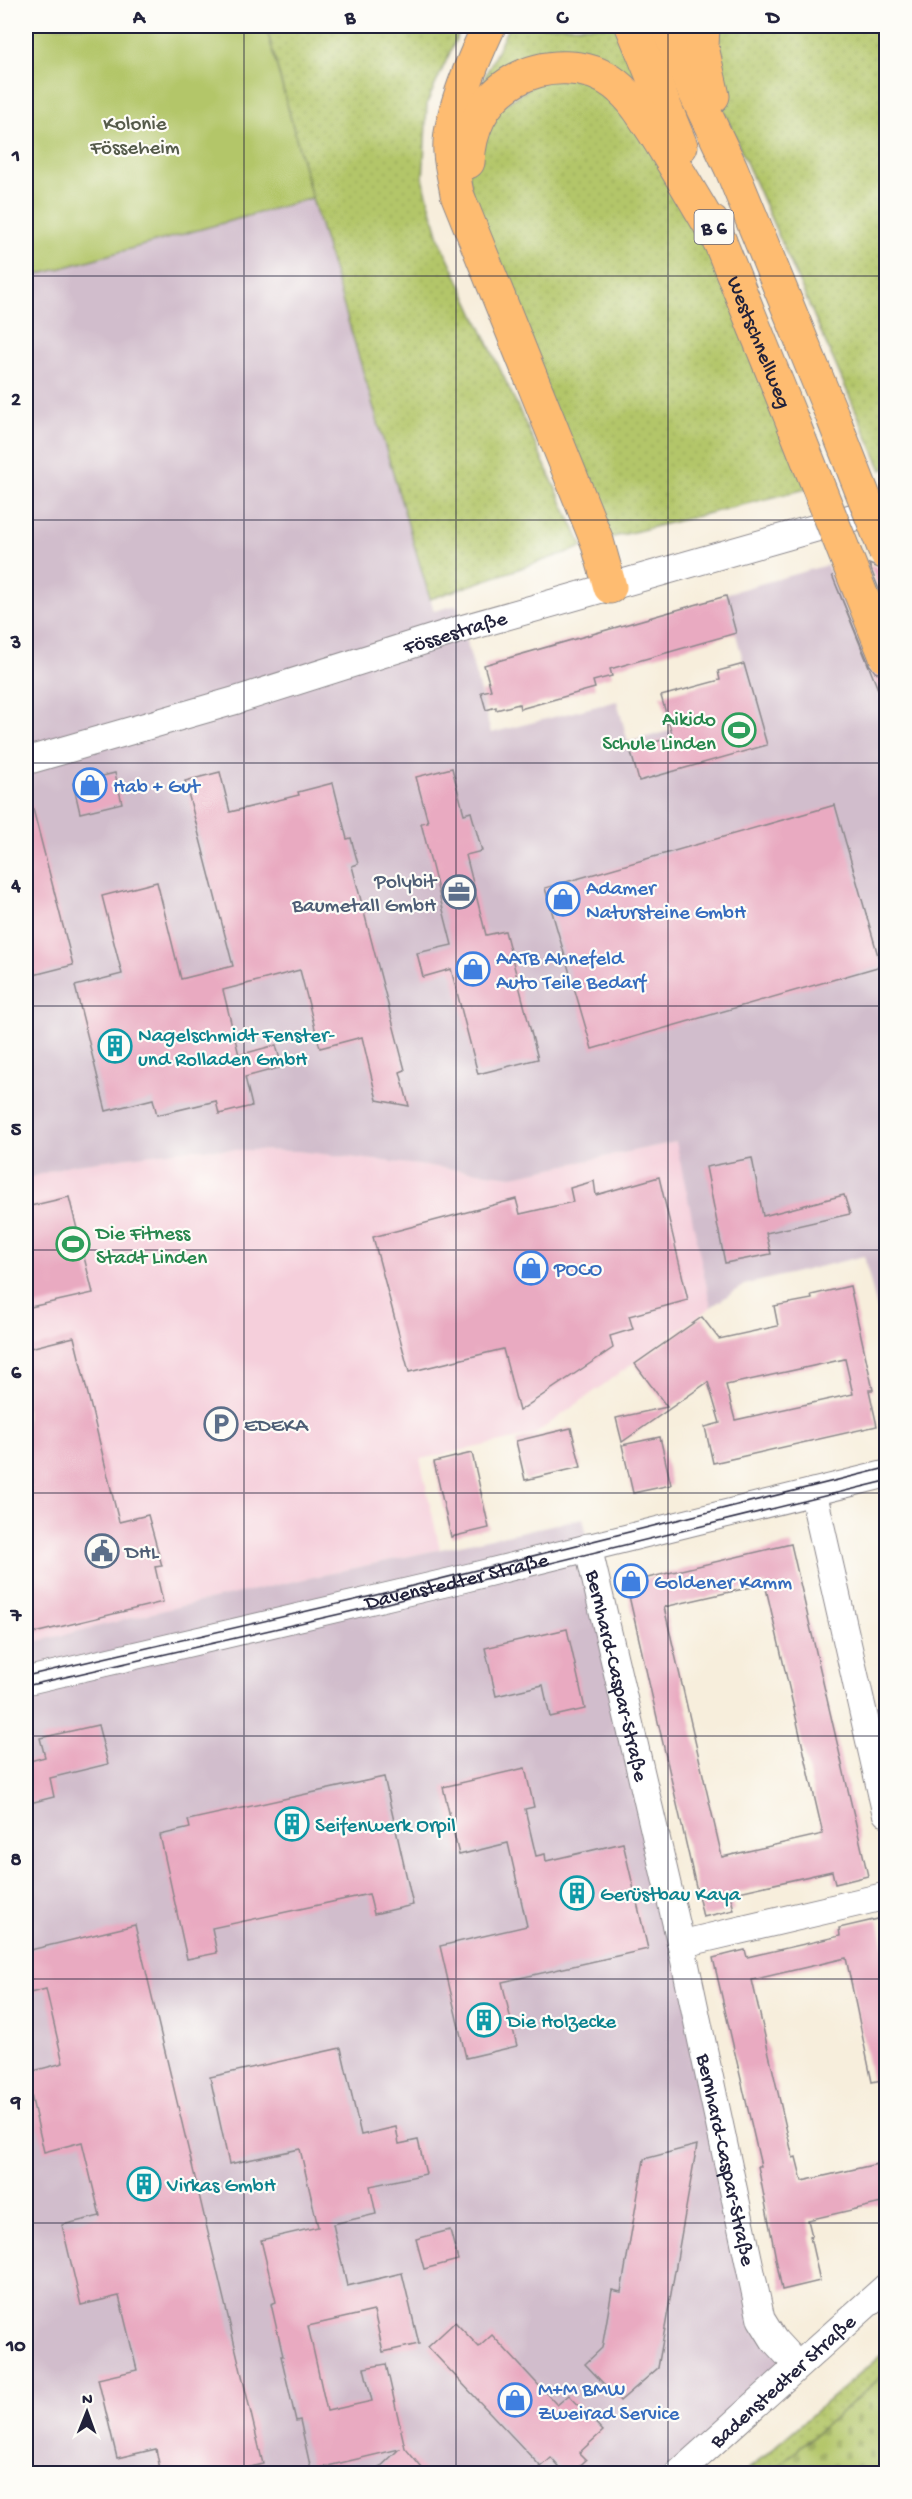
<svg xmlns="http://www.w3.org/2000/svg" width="912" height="2499" font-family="'Gochi Hand',sans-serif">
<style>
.built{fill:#f5cfdb}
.industrial{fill:#d1bdcc}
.grass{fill:url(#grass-dots);stroke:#6a7452;stroke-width:1.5}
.cemetery{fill:url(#cemetery-stones);stroke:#6a7452;stroke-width:1.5}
.garden{fill:#b3c669;stroke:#6a7452;stroke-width:1.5}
.building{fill:#e9aac1;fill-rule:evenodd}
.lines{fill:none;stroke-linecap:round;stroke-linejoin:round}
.minor-casing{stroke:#8c888c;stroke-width:29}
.highway-casing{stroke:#8c888c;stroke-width:35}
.minor{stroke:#fff;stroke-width:27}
.highway{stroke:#febc71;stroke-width:33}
.tram{stroke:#22223b;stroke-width:1.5}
.highway-bridge-casing{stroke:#8c888c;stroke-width:35;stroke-linecap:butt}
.highway-bridge{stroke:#febc71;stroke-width:33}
.grid{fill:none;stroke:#22223b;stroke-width:1.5;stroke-opacity:0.55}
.labels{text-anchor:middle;stroke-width:4.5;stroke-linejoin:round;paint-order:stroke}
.shield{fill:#fdfcf7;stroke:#646373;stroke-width:1.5}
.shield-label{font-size:20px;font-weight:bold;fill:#22223b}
.park-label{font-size:21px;fill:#555b4b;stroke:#fdfcf7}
.street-label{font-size:21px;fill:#22223b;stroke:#fdfcf7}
.leisure-label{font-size:21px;fill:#27864d;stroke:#fdfcf7;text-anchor:end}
.shop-label{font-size:21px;fill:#366cbe;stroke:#fdfcf7;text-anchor:start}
.service-label{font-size:21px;fill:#4e5e75;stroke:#fdfcf7;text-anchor:start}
.culture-label{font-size:21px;fill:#0d838f;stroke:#fdfcf7;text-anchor:start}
.neatline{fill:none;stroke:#22223b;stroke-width:2}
.grid-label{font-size:20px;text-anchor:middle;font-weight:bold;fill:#22223b}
</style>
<defs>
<pattern id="grass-dots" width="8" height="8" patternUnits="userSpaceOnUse" patternTransform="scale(1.5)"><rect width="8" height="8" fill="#b3c669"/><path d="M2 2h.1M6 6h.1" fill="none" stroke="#9aaa5c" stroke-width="1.8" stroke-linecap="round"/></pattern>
<pattern id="cemetery-stones" width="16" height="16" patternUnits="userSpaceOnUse" patternTransform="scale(1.5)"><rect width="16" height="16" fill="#b3c669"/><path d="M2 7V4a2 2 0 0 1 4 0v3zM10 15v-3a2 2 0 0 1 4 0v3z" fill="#9aaa5c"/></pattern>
</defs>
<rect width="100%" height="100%" fill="#fdfcf7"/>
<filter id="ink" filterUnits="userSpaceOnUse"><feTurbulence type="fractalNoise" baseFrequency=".0167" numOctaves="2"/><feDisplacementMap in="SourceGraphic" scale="12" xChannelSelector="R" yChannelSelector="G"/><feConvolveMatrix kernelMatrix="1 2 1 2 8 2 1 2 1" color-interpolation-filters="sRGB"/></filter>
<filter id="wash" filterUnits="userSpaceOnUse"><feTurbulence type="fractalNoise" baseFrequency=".008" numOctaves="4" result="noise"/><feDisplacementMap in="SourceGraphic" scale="24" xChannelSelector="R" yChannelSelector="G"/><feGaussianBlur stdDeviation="1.35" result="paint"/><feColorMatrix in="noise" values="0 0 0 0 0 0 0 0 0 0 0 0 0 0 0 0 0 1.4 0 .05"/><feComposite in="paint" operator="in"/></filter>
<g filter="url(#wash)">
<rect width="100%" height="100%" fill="#f7eedc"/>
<polygon class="built" points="677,1142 711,1307 534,1435 420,1459 440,1549 181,1606 26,1644 26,1179 69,1165 191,1149 297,1151 513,1176"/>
<g class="industrial">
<polygon points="312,198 434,611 457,605 491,733 617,701 628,742 756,708 725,594 827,565 886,711 886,1345 864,1256 744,1285 711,1307 676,1142 513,1176 297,1151 191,1149 69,1165 26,1179 26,278"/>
<polygon points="583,1518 761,2319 797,2365 678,2473 26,2473 26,1644 181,1606"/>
</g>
<g class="grass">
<polygon points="266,26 462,26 427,103 423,180 439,238 583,547 430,599 312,198"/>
<polygon points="509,26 619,26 643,86 615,73 483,86 482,83"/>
<polygon points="714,26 886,27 886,468 882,470 708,76"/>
<polygon points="558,68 614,83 654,134 818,486 597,541 472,201 468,168 475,125"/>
<polygon points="886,2351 886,2373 770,2473 743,2474"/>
</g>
<polygon class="cemetery" points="886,2373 886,2473 770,2473"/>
<polygon class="garden" points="26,26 266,26 312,198 26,278"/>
<g id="blocks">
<g class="building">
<polygon points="869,564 886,571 886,607"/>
<polygon points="832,575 869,664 875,672 886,675 886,709"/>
<polygon points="726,596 736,633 610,669 612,676 593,681 595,688 520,709 519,704 496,710 496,707 486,710 481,692 491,690 484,665"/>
<polygon points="744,664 767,745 639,781 630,749 673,737 661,696 720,680 718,671"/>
<polygon points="452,768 464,814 471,812 482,851 466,855 486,935 505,931 538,1059 478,1074 451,969 423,977 417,953 452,945 421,823 428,822 416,777"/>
<polygon points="220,772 230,812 299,795 298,792 333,783 347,839 351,838 358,864 352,866 405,1070 400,1072 409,1106 377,1100 362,1037 320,1048 300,970 223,990 239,1055 276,1045 282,1067 245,1077 252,1106 219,1114 216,1101 157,1115 153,1099 106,1111 75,986 122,974 102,896 157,882 181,979 233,966 185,781"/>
<polygon points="115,773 122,803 80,813 73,783"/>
<polygon points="32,805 73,965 26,977 26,806"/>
<polygon points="835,805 881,966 592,1049 545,888"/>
<polygon points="752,1158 763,1216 844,1195 850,1214 766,1233 771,1254 725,1263 706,1167"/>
<polygon points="659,1177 688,1300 629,1316 633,1329 610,1336 613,1348 519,1411 503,1349 409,1372 373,1237 516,1199 520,1214 573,1202 570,1188 594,1181 596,1195"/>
<polygon points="69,1197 93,1293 26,1308 26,1207"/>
<path d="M850,1286L873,1390H869L877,1426L713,1463L705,1427L720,1423L708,1382L622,1442L616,1418L667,1407L635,1364L702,1317L719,1339L778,1326L774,1306L812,1299L811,1295ZM845,1359L853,1394L735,1420L726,1385Z"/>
<polygon points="74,1337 119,1522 148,1515 162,1566 155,1567 163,1602 26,1635 26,1349"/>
<polygon points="571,1428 581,1467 525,1480 516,1441"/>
<polygon points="660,1437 671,1485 633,1493 622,1445"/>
<polygon points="472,1453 489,1528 451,1537 434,1462"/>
<path d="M791,1544L868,1876L835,1884L832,1871L730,1894L734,1910L703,1917L626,1583ZM765,1584L823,1834L722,1857L664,1607Z"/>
<polygon points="567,1629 585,1709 550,1717 543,1685 496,1696 485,1648"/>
<polygon points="98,1725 108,1764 50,1778 54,1797 26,1804 26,1762 45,1757 40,1738"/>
<polygon points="525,1768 534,1807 525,1809 536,1856 545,1854 546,1861 623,1843 648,1949 502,1982 517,2046 466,2058 440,1946 527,1926 508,1843 459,1855 443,1787"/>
<polygon points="384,1777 413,1905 374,1914 369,1894 212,1928 217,1953 187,1959 160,1835 190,1828 188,1820"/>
<polygon points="878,1919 886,1957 886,2079 872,2082 846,1958 752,1980 793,2158 796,2157 802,2181 886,2162 886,2202 808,2220 812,2236 810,2237 820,2281 782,2290 758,2166 761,2166 713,1958 745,1950 747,1957 840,1936 839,1928"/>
<polygon points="135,1925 263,2464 222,2474 161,2474 156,2449 117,2458 98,2379 137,2370 119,2296 81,2305 62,2225 100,2216 82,2142 44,2152 26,2073 63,2063 46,1989 26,1994 26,1951"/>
<polygon points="341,2048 361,2135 396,2127 399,2144 418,2140 426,2174 370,2186 376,2214 333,2224 347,2286 402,2273 419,2344 383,2352 374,2311 308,2326 327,2411 372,2401 364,2368 386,2364 405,2448 427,2474 373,2474 399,2449 311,2470 300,2420 296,2421 281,2356 283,2356 271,2304 276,2302 261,2240 318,2227 300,2149 229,2164 210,2077"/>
<polygon points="697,2145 658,2368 620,2401 585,2364 602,2348 612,2290 621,2292 644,2159"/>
<polygon points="450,2230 458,2260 424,2269 416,2239"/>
<polygon points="455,2322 479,2347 492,2335 557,2405 569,2395 603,2431 579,2453 586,2460 571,2474 565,2474 551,2458 541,2467 428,2347"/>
</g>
</g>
</g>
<g filter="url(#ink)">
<use href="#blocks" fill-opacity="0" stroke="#8c888c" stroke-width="1.5"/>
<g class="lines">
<g class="minor-casing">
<g id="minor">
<path id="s1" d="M26,761L237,700L458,630L886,508"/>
<polyline points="813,1492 886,1813"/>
<path id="s2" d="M588,1547L681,1944L761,2319L774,2340L797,2365"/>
<path id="s3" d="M26,1681L462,1579L886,1474"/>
<polyline points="681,1944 886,1896"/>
<path id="s4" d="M678,2474L886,2287"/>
</g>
</g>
<g class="highway-casing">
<g id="highway">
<path d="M489,26C475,56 447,120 450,153C451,167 455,181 457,194L597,541L610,587"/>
<polyline points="632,26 681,146"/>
<polyline points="667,26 690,82 731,168 832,415"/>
<polyline points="703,26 702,47 713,96"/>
<path d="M468,162C470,127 484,98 515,80C545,63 588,63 615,84C634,99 644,117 657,137C679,172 699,207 720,242"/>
<path id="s5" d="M712,222L795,428"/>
</g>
</g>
<use href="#minor" class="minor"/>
<use href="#highway" class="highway"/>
<g class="tram">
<polyline points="26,1676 372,1596 886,1468"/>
<polyline points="26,1686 375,1606 886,1481"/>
</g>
<g class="highway-bridge-casing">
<g id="highway-bridge">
<polyline points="832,415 886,553"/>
<polyline points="795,428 886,657"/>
</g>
</g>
<use href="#highway-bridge" class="highway-bridge"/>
</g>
</g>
<path class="grid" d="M244,26V2474M456,26V2474M668,26V2474M26,276H886M26,520H886M26,763H886M26,1006H886M26,1250H886M26,1493H886M26,1736H886M26,1979H886M26,2223H886"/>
<defs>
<g id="stadium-ring" transform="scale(1.725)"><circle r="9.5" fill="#fdfcf7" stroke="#2e9e5b" stroke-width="1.5"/><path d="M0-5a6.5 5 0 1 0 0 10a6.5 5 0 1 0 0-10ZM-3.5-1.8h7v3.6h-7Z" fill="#2e9e5b"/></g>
<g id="shop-ring" transform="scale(1.725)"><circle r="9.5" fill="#fdfcf7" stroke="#3f7fe0" stroke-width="1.5"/><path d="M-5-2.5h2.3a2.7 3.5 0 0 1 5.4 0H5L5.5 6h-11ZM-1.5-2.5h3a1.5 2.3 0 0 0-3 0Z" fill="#3f7fe0"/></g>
<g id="office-ring" transform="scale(1.725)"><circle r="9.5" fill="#fdfcf7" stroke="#5c6f8a" stroke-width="1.5"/><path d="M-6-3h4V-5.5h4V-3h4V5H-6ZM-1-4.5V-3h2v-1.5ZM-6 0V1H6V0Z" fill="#5c6f8a"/></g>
<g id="building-ring" transform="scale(1.725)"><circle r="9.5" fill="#fdfcf7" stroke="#0f9aa8" stroke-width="1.5"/><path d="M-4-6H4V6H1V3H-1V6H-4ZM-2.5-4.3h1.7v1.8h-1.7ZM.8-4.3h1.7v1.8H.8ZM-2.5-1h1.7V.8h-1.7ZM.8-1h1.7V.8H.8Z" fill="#0f9aa8"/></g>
<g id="parking-ring" transform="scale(1.725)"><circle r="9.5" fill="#fdfcf7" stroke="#5c6f8a" stroke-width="1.5"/><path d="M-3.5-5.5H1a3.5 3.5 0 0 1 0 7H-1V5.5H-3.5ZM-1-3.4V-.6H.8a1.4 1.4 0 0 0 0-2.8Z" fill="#5c6f8a"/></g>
<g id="civic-ring" transform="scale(1.725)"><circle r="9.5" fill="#fdfcf7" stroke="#5c6f8a" stroke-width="1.5"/><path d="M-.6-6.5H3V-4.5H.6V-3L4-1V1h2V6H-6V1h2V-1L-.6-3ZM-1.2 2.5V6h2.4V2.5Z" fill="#5c6f8a"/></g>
</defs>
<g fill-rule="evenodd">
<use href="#stadium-ring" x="739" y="730"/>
<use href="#shop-ring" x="90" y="785"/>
<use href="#office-ring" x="459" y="892"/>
<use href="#shop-ring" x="563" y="899"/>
<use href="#shop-ring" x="473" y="969"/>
<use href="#building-ring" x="115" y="1046"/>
<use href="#stadium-ring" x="73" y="1244"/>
<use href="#shop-ring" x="531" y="1268"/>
<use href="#parking-ring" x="221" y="1424"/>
<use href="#civic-ring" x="102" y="1551"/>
<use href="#shop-ring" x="631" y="1581"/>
<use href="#building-ring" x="292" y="1824"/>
<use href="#building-ring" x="577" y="1893"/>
<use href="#building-ring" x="484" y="2020"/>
<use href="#building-ring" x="144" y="2184"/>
<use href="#shop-ring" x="515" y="2400"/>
</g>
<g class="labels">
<rect class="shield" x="694.5" y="210" width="39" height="34" rx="4.5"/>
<g class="shield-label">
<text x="714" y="234">B 6</text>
</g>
<g class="park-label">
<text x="135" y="129">Kolonie<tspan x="135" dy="24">Fösseheim</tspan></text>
</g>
<g class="street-label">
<text dy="7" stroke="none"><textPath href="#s5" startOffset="129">Westschnellweg</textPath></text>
<text dy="7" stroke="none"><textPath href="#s1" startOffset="448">Fössestraße</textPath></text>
<text dy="7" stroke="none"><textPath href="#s3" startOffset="442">Davenstedter Straße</textPath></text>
<text dy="7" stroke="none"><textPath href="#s2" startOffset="132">Bernhard-Caspar-Straße</textPath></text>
<text dy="7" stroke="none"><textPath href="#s2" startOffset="628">Bernhard-Caspar-Straße</textPath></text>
<text dy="7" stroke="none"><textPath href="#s4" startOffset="140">Badenstedter Straße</textPath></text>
</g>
<g class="leisure-label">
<text x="716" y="725">Aikido<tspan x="716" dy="24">Schule Linden</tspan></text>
<text x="96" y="1239" text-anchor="start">Die Fitness<tspan x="96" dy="24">Stadt Linden</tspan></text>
</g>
<g class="shop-label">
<text x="113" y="792">Hab + Gut</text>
<text x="586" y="894">Adamer<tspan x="586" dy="24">Natursteine GmbH</tspan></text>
<text x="496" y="964">AATB Ahnefeld<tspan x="496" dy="24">Auto Teile Bedarf</tspan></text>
<text x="554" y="1275">POCO</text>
<text x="654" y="1588">Goldener Kamm</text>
<text x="538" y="2395">M+M BMW<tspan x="538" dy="24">Zweirad Service</tspan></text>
</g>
<g class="service-label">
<text x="436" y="887" text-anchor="end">Polybit<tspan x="436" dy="24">Baumetall GmbH</tspan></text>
<text x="244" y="1431">EDEKA</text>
<text x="125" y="1558">DHL</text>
</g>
<g class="culture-label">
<text x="138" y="1041">Nagelschmidt Fenster-<tspan x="138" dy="24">und Rolladen GmbH</tspan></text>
<text x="315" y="1831">Seifenwerk Orpil</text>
<text x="600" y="1900">Gerüstbau Kaya</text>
<text x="507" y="2027">Die Holzecke</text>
<text x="167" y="2191">Virkas GmbH</text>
</g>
</g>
<rect width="912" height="2499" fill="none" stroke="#fdfcf7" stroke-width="66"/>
<g transform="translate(87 2412) rotate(1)" stroke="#fdfcf7" stroke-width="4.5" paint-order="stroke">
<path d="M0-4.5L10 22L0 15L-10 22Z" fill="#22223b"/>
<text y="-9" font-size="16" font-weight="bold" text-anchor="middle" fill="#22223b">N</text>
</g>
<rect x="33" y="33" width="846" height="2433" class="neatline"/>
<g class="grid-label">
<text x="139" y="23">A</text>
<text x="350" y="23">B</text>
<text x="562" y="23">C</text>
<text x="773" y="23">D</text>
<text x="16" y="161">1</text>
<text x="16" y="405">2</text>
<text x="16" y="648">3</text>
<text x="16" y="891">4</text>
<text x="16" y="1135">5</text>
<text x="16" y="1378">6</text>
<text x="16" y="1621">7</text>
<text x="16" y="1865">8</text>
<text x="16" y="2108">9</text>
<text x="16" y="2351">10</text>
</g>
</svg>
